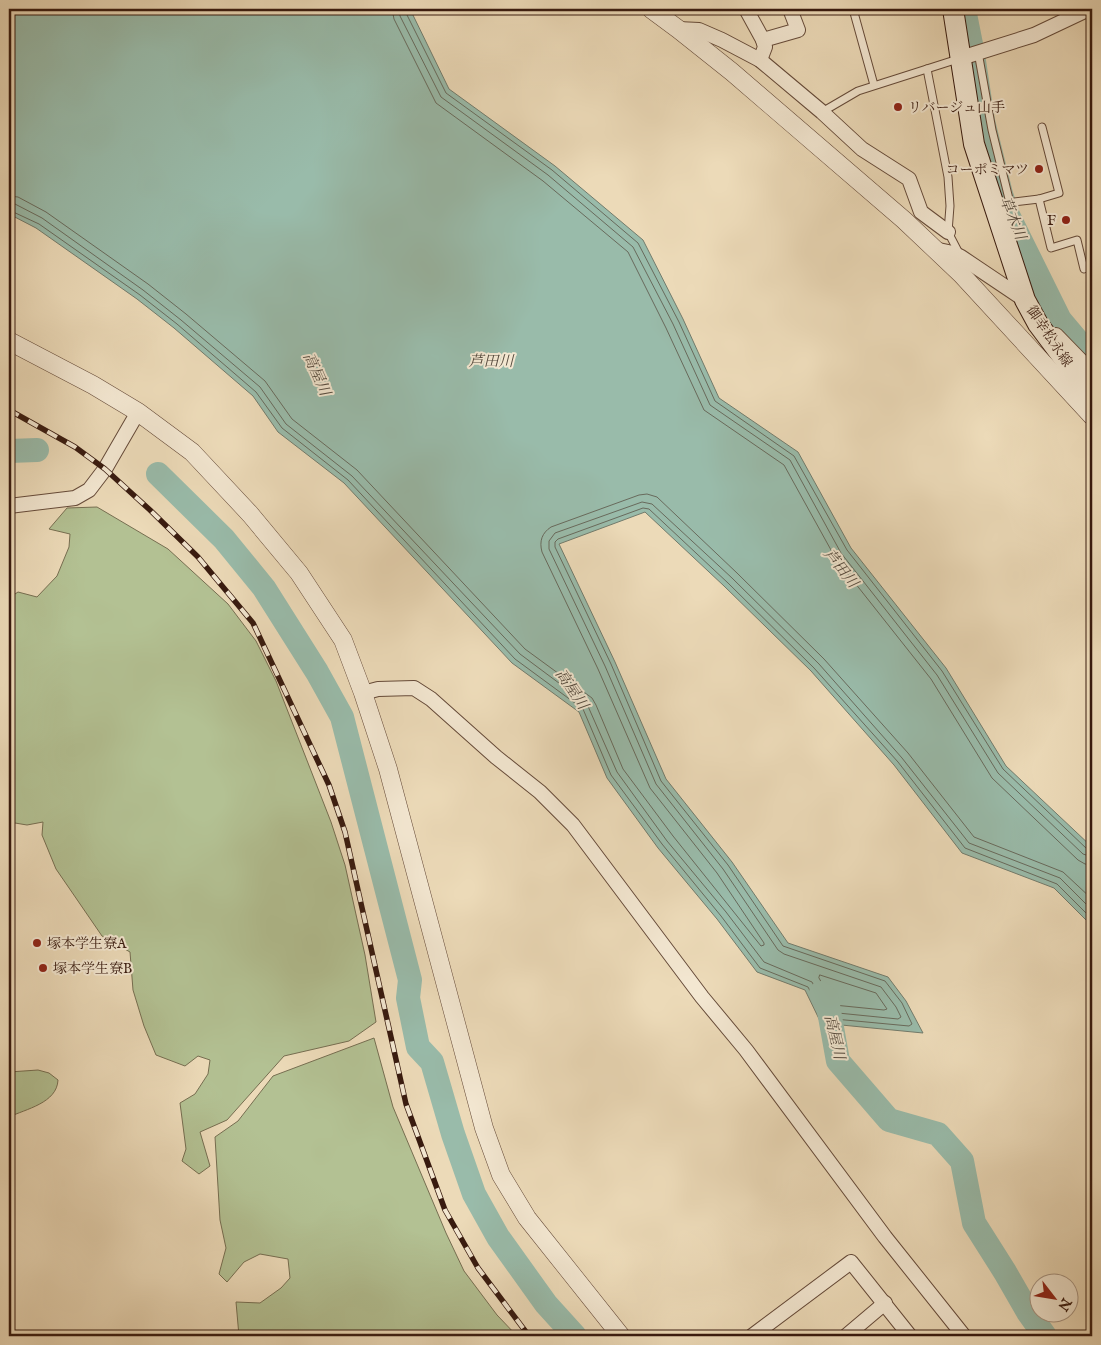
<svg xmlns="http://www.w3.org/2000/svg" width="1101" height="1345" font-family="'IM FELL English','Noto Serif JP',serif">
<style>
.green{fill:#b3c193;stroke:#766e51}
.water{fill:#9ba;stroke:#727b6c}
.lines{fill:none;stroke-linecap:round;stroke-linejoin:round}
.shore{stroke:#686a5c;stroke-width:1}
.stream{stroke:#727b6c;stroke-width:4}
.river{stroke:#9ba;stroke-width:24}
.service-casing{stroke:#654a39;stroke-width:9}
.minor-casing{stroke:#654a39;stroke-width:16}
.tertiary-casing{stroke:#654a39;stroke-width:19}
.secondary-casing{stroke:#381a0f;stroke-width:22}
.service{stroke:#f3e7d1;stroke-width:7}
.minor{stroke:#f3e7d1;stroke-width:14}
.tertiary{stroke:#f3e7d1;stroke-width:18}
.secondary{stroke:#f3e7d1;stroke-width:20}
.rail-casing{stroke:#381a0f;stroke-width:5.5}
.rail{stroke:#f3e7d1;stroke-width:4;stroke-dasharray:11;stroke-linecap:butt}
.poi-dot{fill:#8f2418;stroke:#f3e7d1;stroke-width:2}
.labels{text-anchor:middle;stroke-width:4;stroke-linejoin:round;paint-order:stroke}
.poi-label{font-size:14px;fill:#381a0f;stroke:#f3e7d1;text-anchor:start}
.street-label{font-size:14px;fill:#381a0f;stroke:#f3e7d1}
.water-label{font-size:15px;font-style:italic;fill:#554a3e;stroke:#f3e7d1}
</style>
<rect width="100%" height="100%" fill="#ecdab8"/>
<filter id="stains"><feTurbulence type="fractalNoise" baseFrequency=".004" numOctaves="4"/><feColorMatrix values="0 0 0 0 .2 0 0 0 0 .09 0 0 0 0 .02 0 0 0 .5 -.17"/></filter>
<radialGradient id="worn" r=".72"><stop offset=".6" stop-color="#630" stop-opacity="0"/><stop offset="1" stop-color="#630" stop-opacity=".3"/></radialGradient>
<g class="green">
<polygon points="97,507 168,549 228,604 256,641 276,681 331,822 345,865 365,955 376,1022 349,1041 284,1056 227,1120 200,1132 210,1166 199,1174 182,1161 186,1149 180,1103 195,1094 208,1074 210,1060 198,1056 185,1066 156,1055 144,1026 133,990 130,952 102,936 56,869 42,835 43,822 27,825 9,822 9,598 18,592 37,597 57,576 69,547 70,534 49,529 67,508"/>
<polygon points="374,1038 393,1107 446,1233 464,1271 497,1315 517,1336 239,1336 236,1302 260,1303 281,1288 290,1278 288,1259 260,1254 244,1262 227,1282 219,1274 226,1248 220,1220 215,1137 238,1121 273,1076"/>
<path d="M38,1070L49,1073L58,1080C57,1103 26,1109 9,1117V1072Z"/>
</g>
<polygon class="water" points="9,9 410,9 449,89 555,166 643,240 683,319 719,398 798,452 851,548 946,668 1006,766 1092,847 1092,926 1054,888 962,853 894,765 811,671 724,586 645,512 559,544 615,662 666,779 732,862 788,943 888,977 906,1001 923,1033 821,1023 805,990 757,972 717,919 658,848 607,778 579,712 512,663 344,483 278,432 253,396 174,328 137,299 36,228 9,214"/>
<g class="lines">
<g class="shore">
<polyline points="392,9 394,19 436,103 543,181 628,252 666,328 704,410 784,465 836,559 931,679 992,778 1078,860 1085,864 1092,865"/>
<polyline points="399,9 400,16 441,97 548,175 633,247 673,324 710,405 790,460 841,553 937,675 998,773 1083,854 1092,857"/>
<polyline points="406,9 406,13 446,93 552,170 638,243 679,322 715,401 794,456 847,550 942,671 1003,769 1087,849 1092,851"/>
<path d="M9,196L18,197L46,212L148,284L186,314L265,381L292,419L357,470L525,649L592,698L596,705L623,769L673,836L761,946L764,945V943L717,873L650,788L598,669L542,552C539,541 542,533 551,527L639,495L647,494L657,497L737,573L824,659L908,753L974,837L1063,872L1092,899"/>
<polyline points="9,203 15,204 42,218 143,290 181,320 260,387 286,424 352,476 520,654 587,704 617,772 667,841 726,912 764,962 812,982 828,1012 898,1019 901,1017 896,1007 881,987 784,954 778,950 723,869 656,784 605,666 549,549 549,541 555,533 642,502 652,504 732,578 819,664 902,758 969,843 1060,878 1092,910"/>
<polyline points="9,210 39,224 140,295 177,324 256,392 282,428 348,480 515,659 583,709 611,775 662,844 721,916 760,968 808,987 824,1018 909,1026 912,1024 902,1003 885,981 783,946 728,865 661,781 611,664 555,547 555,542 558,539 643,508 649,509 728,583 814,668 898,762 965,848 1057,884 1092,919"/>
<polygon points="820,975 876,993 887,1009 884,1010 834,1005 819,978"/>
</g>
<polyline class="stream" points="9,448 37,450"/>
<g class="river">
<polyline points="964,9 972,49"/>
<polyline points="974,61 983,121 1001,194 1008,215 1060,320 1092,358"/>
<polyline points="9,451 37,450"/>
<polyline points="158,474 224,539 264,588 317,672 342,717 410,980 408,998 418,1047 432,1062 453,1134 474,1194 498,1237 546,1304 575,1336"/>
<polyline points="821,993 827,1000 838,1061 889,1120 938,1134 962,1161 974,1223 1005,1272 1028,1312 1045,1336"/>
</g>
<g class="service-casing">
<g id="service">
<polyline points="853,9 874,85"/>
<polyline points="978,52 992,130 1010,203"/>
<polyline points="927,69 948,177 950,206 948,232 960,255"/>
<polyline points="822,112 858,91 958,59"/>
<polyline points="1039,199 1051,248 1077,240 1084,269"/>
<polyline points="1006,203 1039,199 1059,193 1042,127"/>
</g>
</g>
<g class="minor-casing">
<g id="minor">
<polyline points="746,9 763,40 765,47 760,60"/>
<polyline points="678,29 699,30 722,40 760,60 822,112 862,149 909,179 921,212 948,232"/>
<polyline points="763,40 798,30 790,9"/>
<polyline points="961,58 1034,35 1089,9"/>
<polyline points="934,249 953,253 961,257 1025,300"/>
<polyline points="1056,335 1092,372"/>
<polyline points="9,506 75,498 89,490 105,469 138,412"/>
<polyline points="363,693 378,689 414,688 431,699 496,757 540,792 573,825 702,997 746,1050 885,1237 964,1336"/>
<polyline points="752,1336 851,1262 910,1336"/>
<polyline points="846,1336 885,1303"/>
</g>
</g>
<g class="tertiary-casing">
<g id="tertiary">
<polyline points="651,9 678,29 732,72 904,220 961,274 1092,416"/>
<polyline points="9,341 93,385 138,412 192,452 250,514 299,573 343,640 363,693 388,769 484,1128 501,1175 527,1218 621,1336"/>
</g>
</g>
<g class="secondary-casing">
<polyline id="secondary" points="953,9 974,144 1025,300 1038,324 1092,396"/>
</g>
<use href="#service" class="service"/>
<use href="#minor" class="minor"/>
<use href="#tertiary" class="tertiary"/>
<use href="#secondary" class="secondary"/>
<g class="rail-casing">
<polyline id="rail" points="9,410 75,447 105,469 150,510 198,557 253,623 329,785 345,832 406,1104 445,1210 478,1268 529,1336"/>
</g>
<use href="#rail" class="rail"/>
</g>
<g class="poi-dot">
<circle cx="898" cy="107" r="5"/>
<circle cx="1039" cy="169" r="5"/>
<circle cx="1066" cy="220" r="5"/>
<circle cx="37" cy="943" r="5"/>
<circle cx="43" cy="968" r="5"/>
</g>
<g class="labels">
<g class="poi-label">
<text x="908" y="112">リバージュ山手</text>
<text x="1029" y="174" text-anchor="end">コーポミマツ</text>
<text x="1056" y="225" text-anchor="end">F</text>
<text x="47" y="948">塚本学生寮A</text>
<text x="53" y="973">塚本学生寮B</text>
</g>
<g class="street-label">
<text transform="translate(1050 336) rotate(56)" y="5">御幸松永線</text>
</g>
<g class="water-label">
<text transform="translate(1013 218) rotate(68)" y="5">草木川</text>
<text x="491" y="366">芦田川</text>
<text transform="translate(317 374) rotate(66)" y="5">高屋川</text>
<text transform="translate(841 568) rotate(51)" y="5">芦田川</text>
<text transform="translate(572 689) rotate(56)" y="5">高屋川</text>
<text transform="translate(835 1037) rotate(77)" y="5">高屋川</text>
</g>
</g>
<rect width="1101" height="1345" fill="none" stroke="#ecdab8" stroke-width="30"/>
<rect x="10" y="10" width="1081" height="1325" fill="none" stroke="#381a0f" stroke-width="2.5"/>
<rect x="15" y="15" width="1071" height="1315" fill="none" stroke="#381a0f"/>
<g transform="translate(1054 1298) rotate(121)"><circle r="24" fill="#f3e7d1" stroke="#a89583"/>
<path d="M0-4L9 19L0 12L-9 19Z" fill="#8f2418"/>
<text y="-8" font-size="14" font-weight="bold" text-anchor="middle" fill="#381a0f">N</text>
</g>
<rect width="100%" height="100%" filter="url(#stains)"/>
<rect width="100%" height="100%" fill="url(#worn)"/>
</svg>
